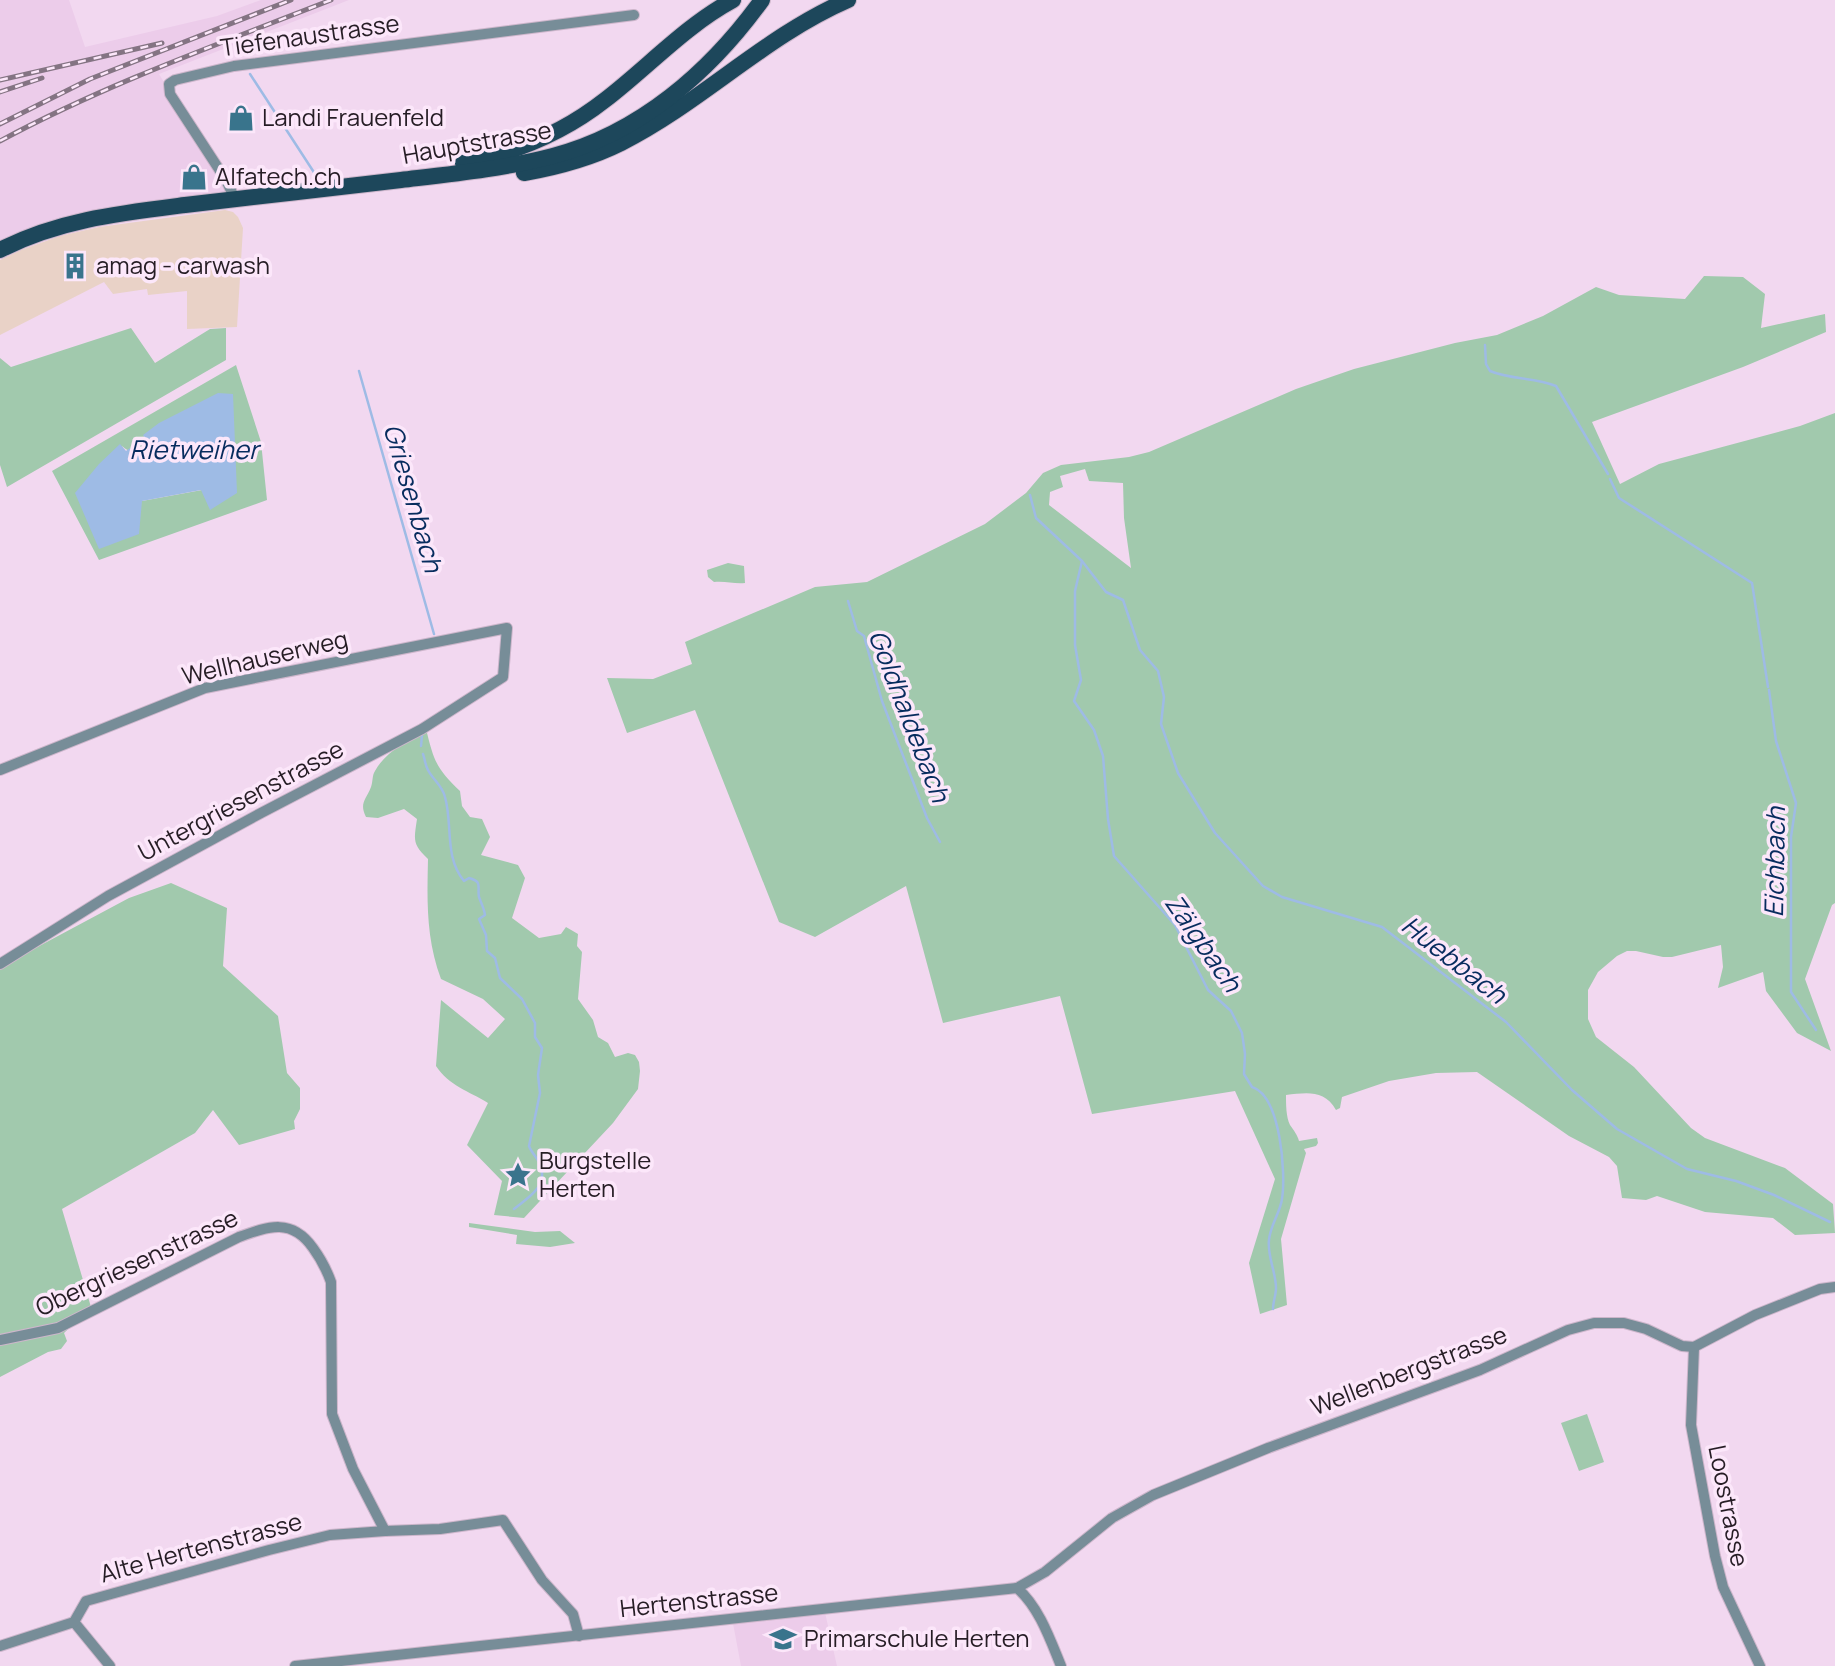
<svg xmlns="http://www.w3.org/2000/svg" width="1835" height="1666" font-family="Manrope,sans-serif">
<style>
.commercial{fill:#e9d2c7}
.built{fill:#ecccea}
.green{fill:#a1c9ad;fill-rule:evenodd}
.water{fill:#9ebbe5}
.lines{fill:none;stroke-linecap:round;stroke-linejoin:round}
.stream{stroke:#9ebbe5;stroke-width:2.5}
.minor-casing{stroke:#cdb6cb;stroke-width:12}
.primary-casing{stroke:#cdb6cb;stroke-width:18}
.minor{stroke:#778d98;stroke-width:10}
.primary{stroke:#1d475b;stroke-width:16}
.rail-casing{stroke:#847483;stroke-width:5}
.rail{stroke:#fce7fa;stroke-width:2.5;stroke-dasharray:8;stroke-linecap:butt}
.labels{text-anchor:middle;stroke-width:7;stroke-linejoin:round;paint-order:stroke}
.street-label{font-size:24px;fill:#261d25;stroke:#fce7fa}
.poi-label{font-size:24px;fill:#261d25;stroke:#fce7fa;text-anchor:start}
.water-label{font-size:26px;font-style:italic;fill:#072c5e;stroke:#fce7fa}
</style>
<rect width="100%" height="100%" fill="#f2d8f0"/>
<polygon class="commercial" points="225,210 233,212 238,217 243,228 237,327 187,329 187,291 148,295 147,289 113,294 104,282 0,335 0,260 21,250 60,236 99,227"/>
<g class="built">
<polygon points="0,0 69,0 85,47 217,16 261,0 349,0 159,74 235,199 104,216 0,250"/>
<polygon points="824,1608 837,1666 741,1666 732,1618"/>
</g>
<g class="green">
<path d="M1704,276L1743,277L1765,294L1761,328L1825,314L1826,332L1743,367L1592,422L1620,484L1659,464L1800,426L1835,413V903L1832,905L1805,979L1831,1051L1797,1033L1766,991L1763,972L1718,988L1723,967L1721,945L1672,957H1663L1636,951H1627L1617,956L1598,972L1588,990V1019L1596,1037L1634,1067L1691,1128L1705,1138L1785,1168L1833,1204L1835,1233L1795,1235L1773,1218L1705,1212L1657,1196L1646,1200L1622,1198L1617,1166L1609,1157L1569,1136L1477,1072L1436,1073L1389,1081L1342,1097L1340,1108L1336,1110C1324,1089 1306,1093 1286,1095C1286,1104 1286,1117 1290,1125C1294,1131 1297,1134 1299,1141L1317,1138L1318,1143L1316,1146L1304,1149L1306,1153L1281,1239L1287,1305L1260,1314L1249,1263L1275,1179L1235,1091L1092,1114L1060,996L943,1023L906,886L815,937L779,922L695,710L627,733L607,678L653,679L692,664L685,642L815,587L867,582L985,524L1026,493L1043,473L1061,465L1129,457L1149,452L1296,389L1354,369L1455,343L1497,335L1543,316L1596,287L1619,295L1685,299ZM1085,469L1089,481L1123,483L1124,518L1131,568L1049,505L1050,492L1063,487L1060,476Z"/>
<polygon points="131,328 155,363 210,329 226,328 226,360 7,487 0,465 0,358 11,367"/>
<path d="M236,365L261,442L267,500L99,560L52,471ZM148,444L237,493L202,490L142,501L122,446C131,455 138,450 148,444Z"/>
<path d="M728,563L744,566L745,583C734,584 726,581 714,582L708,577L707,570Z"/>
<path d="M426,729C434,761 436,768 460,791L462,806L470,817L482,819L490,837L481,855L518,865L525,878L512,918L539,938L561,934L566,927L578,934L577,946L582,952L578,999L593,1020L598,1037L608,1043L615,1057L628,1053L635,1055L639,1062L640,1071L638,1089L613,1123L524,1218L494,1215L502,1181L467,1145L488,1103C469,1091 449,1086 436,1066L441,1000L488,1038L505,1019L483,999L441,979C426,939 427,901 428,859C412,844 414,840 417,819L404,809L378,818L366,817C359,803 366,800 371,787C373,782 372,775 375,771C384,753 410,739 426,729Z"/>
<polygon points="171,883 227,908 223,966 278,1016 287,1073 300,1088 300,1109 294,1121 295,1129 239,1145 213,1110 195,1133 62,1209 91,1307 64,1333 67,1341 61,1349 48,1352 0,1377 0,967 129,898"/>
<polygon points="469,1223 535,1232 560,1231 575,1243 550,1247 516,1244 517,1235 469,1227"/>
<polygon points="1587,1414 1604,1462 1579,1471 1561,1423"/>
</g>
<polygon class="water" points="218,393 233,394 237,493 210,510 201,490 142,501 139,534 99,549 75,493 99,464 120,444 126,451 130,448 133,452 148,444 143,435 159,423"/>
<g class="lines">
<g class="stream">
<polyline points="250,74 317,177"/>
<path d="M1485,345L1486,364L1490,371C1511,380 1534,377 1556,386L1608,474"/>
<polyline points="359,371 434,634"/>
<polyline points="1610,479 1619,498 1752,583 1768,687"/>
<polyline points="1030,495 1036,518 1082,561 1106,592 1123,600 1140,650 1158,671 1164,697 1161,724 1178,773 1215,833 1263,886 1282,897 1382,927 1506,1022 1572,1090 1617,1129 1687,1169 1736,1181 1774,1195 1830,1222"/>
<path d="M1082,561L1075,591V645L1081,680L1074,701L1094,730L1103,756L1108,819L1114,856L1175,925L1208,990L1231,1011L1242,1033L1245,1054L1244,1074L1252,1087C1281,1096 1286,1174 1282,1199C1280,1213 1270,1226 1269,1240C1267,1256 1276,1272 1276,1288C1276,1295 1273,1302 1273,1309"/>
<polyline points="848,601 857,631 864,636 882,701 927,818 940,842"/>
<polyline points="1769,690 1776,741 1796,803 1791,837 1791,992 1816,1030"/>
<polyline points="421,746 422,735"/>
<path d="M423,754C425,759 425,765 428,770C433,780 442,785 445,797C453,825 444,857 464,881L469,878C483,882 477,886 479,897C481,903 484,908 485,915L479,919L486,935L487,951L495,958L500,978L522,999L535,1023V1037L542,1048L538,1075L540,1093L529,1146C532,1154 539,1159 541,1167C547,1188 527,1198 514,1209"/>
</g>
<g class="minor-casing">
<g id="minor">
<polyline points="235,199 226,180 170,94 169,84 175,80 234,66 634,15"/>
<polyline points="0,770 205,688 507,628 503,677 422,729 261,813 108,896 0,964"/>
<path d="M0,1340L58,1328L239,1237C269,1226 292,1218 313,1248C321,1259 326,1268 331,1282L332,1414L353,1469L385,1531L440,1529L503,1520L542,1580L573,1614L579,1636"/>
<polyline points="1694,1347 1691,1425 1715,1556 1723,1587 1760,1666"/>
<polyline points="1017,1588 1045,1572 1112,1518 1153,1495 1268,1448 1480,1370 1568,1330 1594,1323 1624,1323 1646,1329 1682,1346 1694,1347 1755,1315 1820,1289 1835,1287"/>
<polyline points="74,1622 110,1666"/>
<polyline points="0,1646 74,1622 86,1601 269,1550 330,1535 385,1531"/>
<path d="M295,1666L1017,1588C1039,1607 1050,1639 1061,1666"/>
</g>
</g>
<g class="primary-casing">
<g id="primary">
<path d="M463,163C514,153 563,133 605,100C648,67 685,26 733,0"/>
<path d="M524,173C558,167 591,158 621,143C702,102 765,36 848,0"/>
<path d="M0,250C58,220 121,213 185,205C257,196 329,189 401,180C452,174 503,169 553,156C640,133 710,72 762,0"/>
</g>
</g>
<use href="#minor" class="minor"/>
<use href="#primary" class="primary"/>
<g class="rail-casing">
<g id="rail">
<polyline points="0,80 162,43"/>
<polyline points="0,92 42,78"/>
<polyline points="0,124 90,79 291,0"/>
<path d="M0,141C106,84 219,44 331,0"/>
</g>
</g>
<use href="#rail" class="rail"/>
</g>
<defs>
<g id="shop-bare" transform="scale(2.1)"><path d="M-5-2.5h2.3a2.7 3.5 0 0 1 5.4 0H5L5.5 6h-11ZM-1.5-2.5h3a1.5 2.3 0 0 0-3 0Z" fill="#39748c" stroke="#fce7fa" stroke-width="2.5" paint-order="stroke"/></g>
<g id="building-bare" transform="scale(2.1)"><path d="M-4-6H4V6H1V3H-1V6H-4ZM-2.5-4.3h1.7v1.8h-1.7ZM.8-4.3h1.7v1.8H.8ZM-2.5-1h1.7V.8h-1.7ZM.8-1h1.7V.8H.8Z" fill="#39748c" stroke="#fce7fa" stroke-width="2.5" paint-order="stroke"/></g>
<g id="sight-bare" transform="scale(2.1)"><path d="M0-6L1.8-2.2L6-1.7L2.9 1.2L3.7 5.4L0 3.3L-3.7 5.4L-2.9 1.2L-6-1.7L-1.8-2.2Z" fill="#39748c" stroke="#fce7fa" stroke-width="2.5" paint-order="stroke"/></g>
<g id="school-bare" transform="scale(2.1)"><path d="M0-5L7-2L0 1L-7-2ZM-4 1L0 2.5L4 1V4Q0 6-4 4Z" fill="#39748c" stroke="#fce7fa" stroke-width="2.5" paint-order="stroke"/></g>
</defs>
<g fill-rule="evenodd">
<use href="#shop-bare" x="241" y="118"/>
<use href="#shop-bare" x="194" y="177"/>
<use href="#building-bare" x="75" y="266"/>
<use href="#sight-bare" x="518" y="1175"/>
<use href="#school-bare" x="783" y="1639"/>
</g>
<g class="labels">
<g class="street-label">
<text transform="translate(310 36) rotate(-8)" y="8">Tiefenaustrasse</text>
<text transform="translate(477 143) rotate(-10)" y="8">Hauptstrasse</text>
<text transform="translate(265 658) rotate(-13)" y="8">Wellhauserweg</text>
<text transform="translate(241 801) rotate(-28)" y="8">Untergriesenstrasse</text>
<text transform="translate(137 1263) rotate(-25)" y="8">Obergriesenstrasse</text>
<text transform="translate(1409 1371) rotate(-21)" y="8">Wellenbergstrasse</text>
<text transform="translate(1728 1506) rotate(79)" y="8">Loostrasse</text>
<text transform="translate(201 1548) rotate(-15)" y="8">Alte Hertenstrasse</text>
<text transform="translate(699 1601) rotate(-6)" y="8">Hertenstrasse</text>
</g>
<g class="poi-label">
<text x="262" y="126">Landi Frauenfeld</text>
<text x="215" y="185">Alfatech.ch</text>
<text x="96" y="274">amag - carwash</text>
<text x="539" y="1169">Burgstelle<tspan x="539" dy="28">Herten</tspan></text>
<text x="804" y="1647">Primarschule Herten</text>
</g>
<g class="water-label">
<text x="194" y="459">Rietweiher</text>
<text transform="translate(413 498) rotate(74)" y="9">Griesenbach</text>
<text transform="translate(909 716) rotate(69)" y="9">Goldhaldebach</text>
<text transform="translate(1775 862) rotate(-89)" y="9">Eichbach</text>
<text transform="translate(1203 943) rotate(55)" y="9">Zälgbach</text>
<text transform="translate(1454 960) rotate(38)" y="9">Huebbach</text>
</g>
</g>
</svg>
